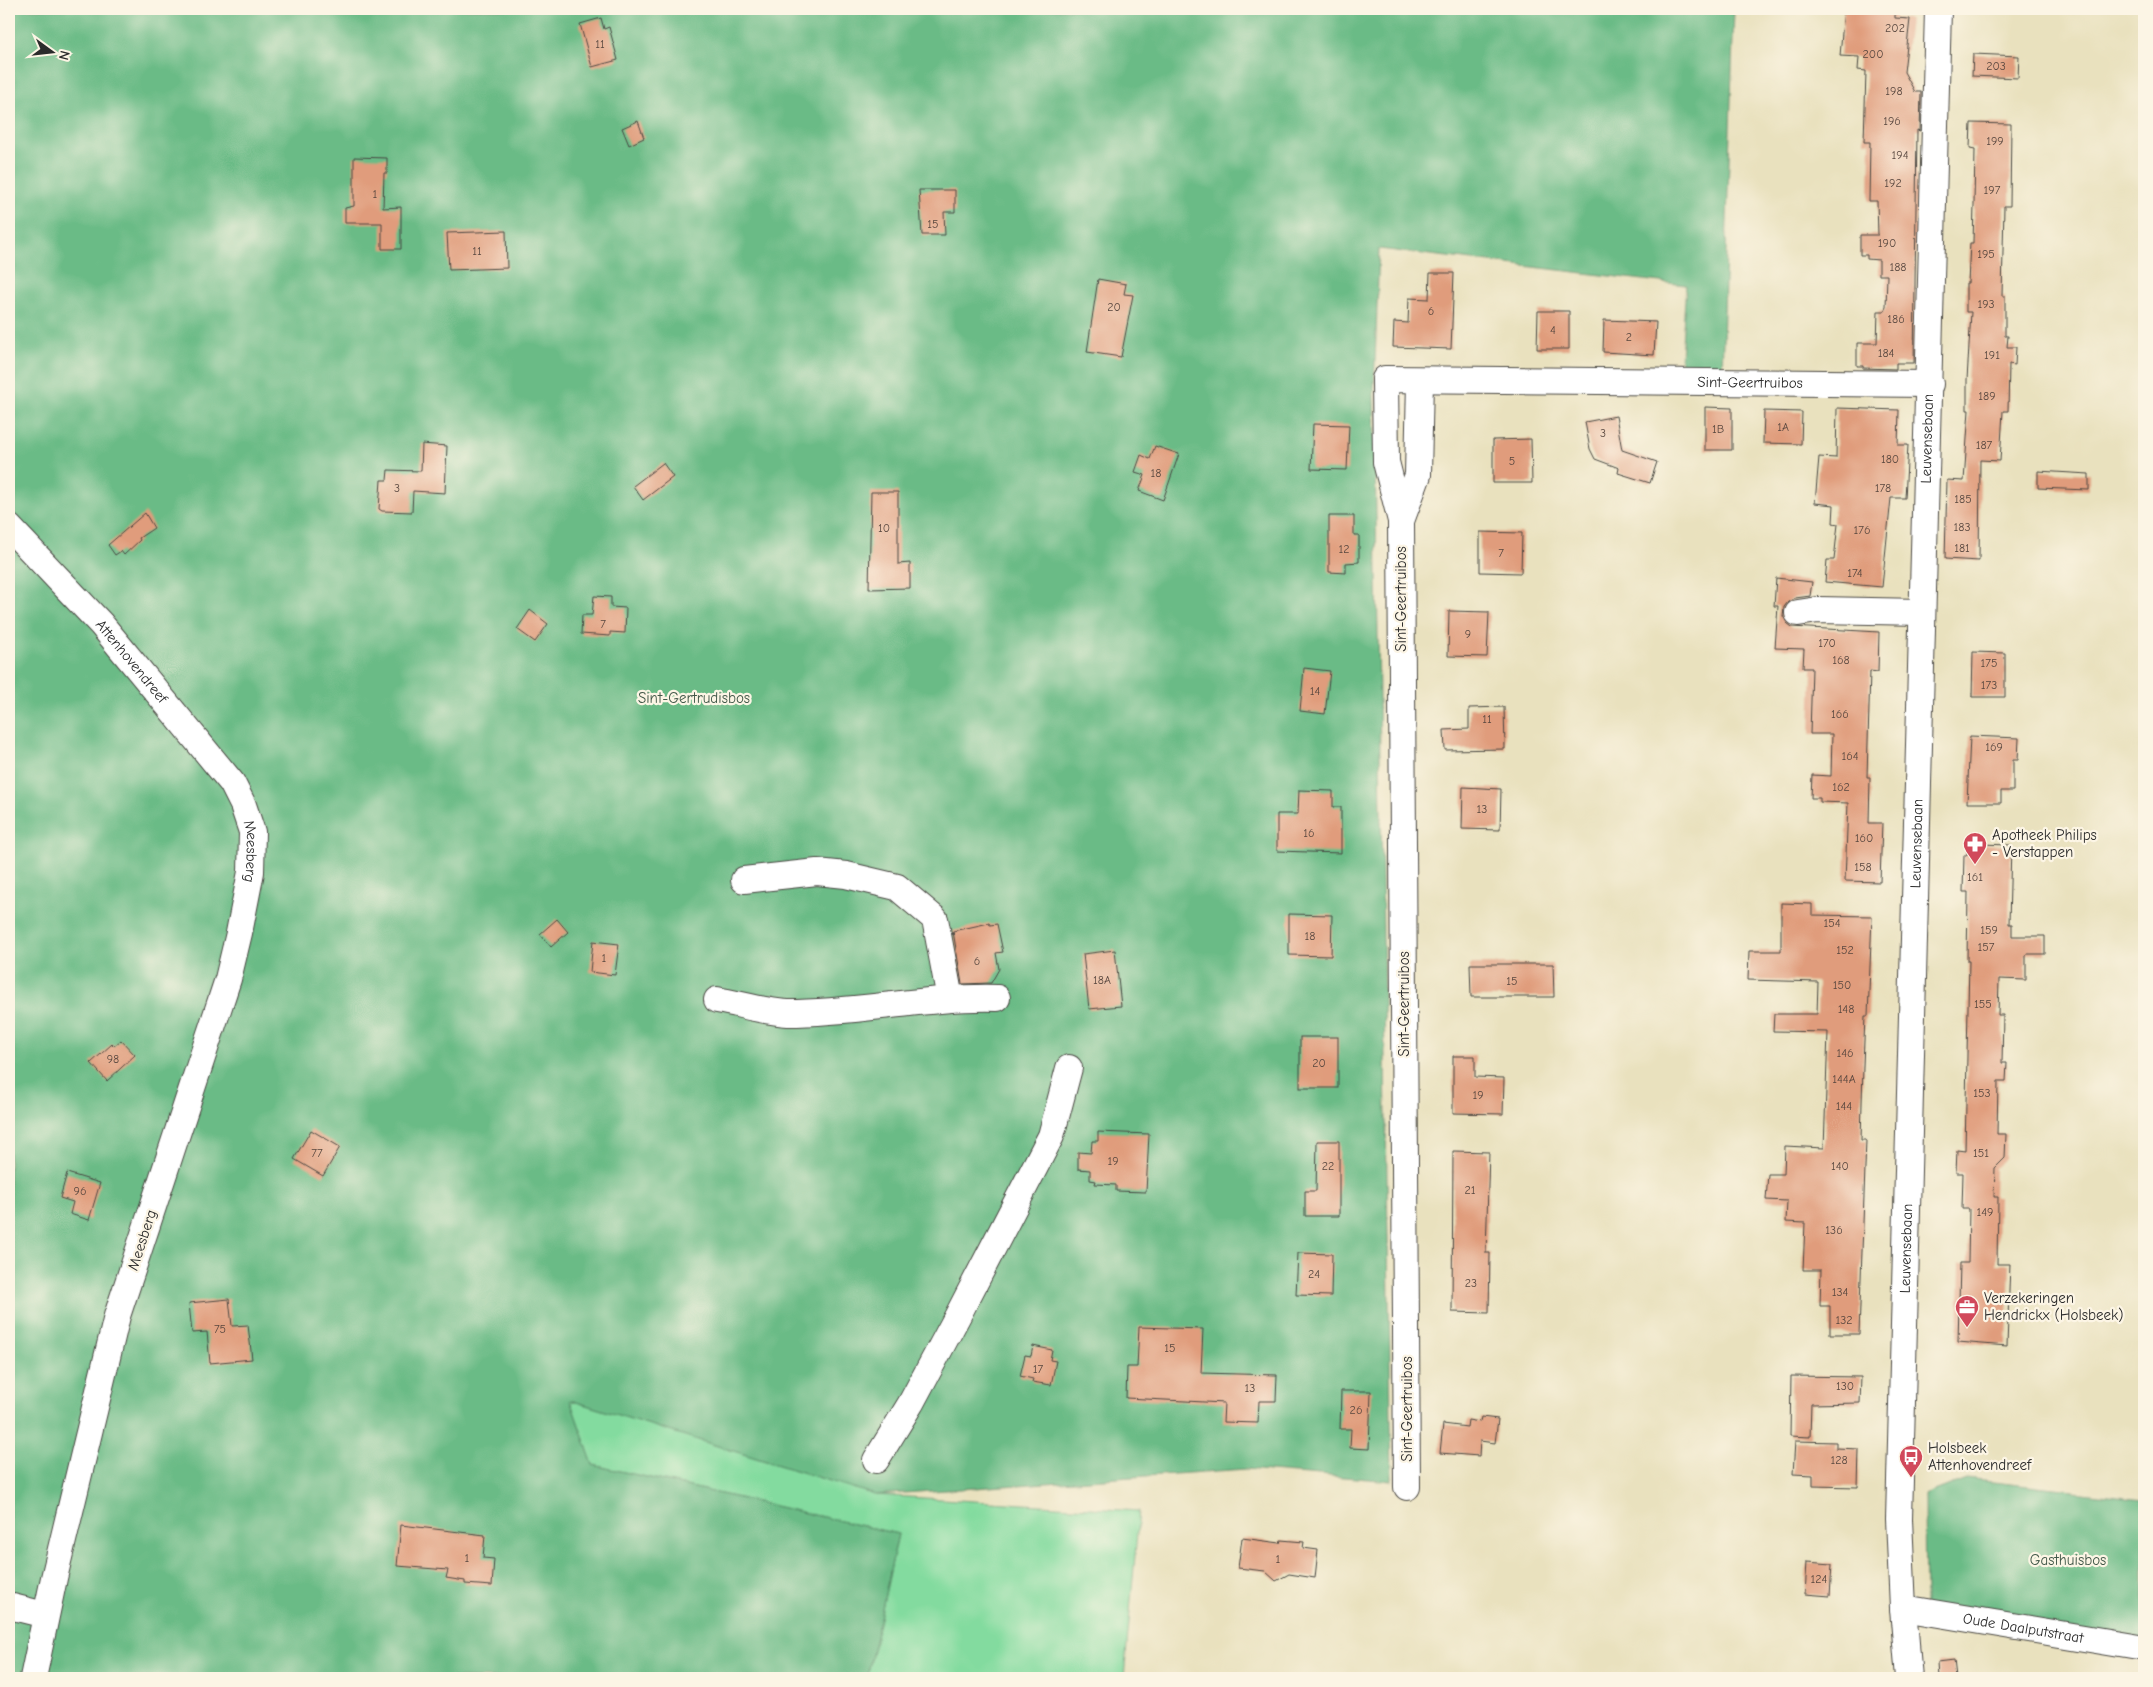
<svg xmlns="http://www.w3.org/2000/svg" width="2153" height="1687" font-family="'Comic Neue',sans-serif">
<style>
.green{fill:#83db9f;stroke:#578365}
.forest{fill:#6abb86;stroke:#4a7358}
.building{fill:#e09c7b}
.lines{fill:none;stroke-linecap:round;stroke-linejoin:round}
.minor-casing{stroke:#484641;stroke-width:28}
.minor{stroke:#fff;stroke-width:26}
.labels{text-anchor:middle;stroke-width:4.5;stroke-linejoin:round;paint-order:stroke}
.number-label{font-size:12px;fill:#58473f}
.street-label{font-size:15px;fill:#2b2b2b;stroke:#fcf5e5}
.park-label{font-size:15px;fill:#415748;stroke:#fcf5e5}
.poi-label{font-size:15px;fill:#2b2b2b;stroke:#fcf5e5;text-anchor:start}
</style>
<rect width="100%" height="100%" fill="#fcf5e5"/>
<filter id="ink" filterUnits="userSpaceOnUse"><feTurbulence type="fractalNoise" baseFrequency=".02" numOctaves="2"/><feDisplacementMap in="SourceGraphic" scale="10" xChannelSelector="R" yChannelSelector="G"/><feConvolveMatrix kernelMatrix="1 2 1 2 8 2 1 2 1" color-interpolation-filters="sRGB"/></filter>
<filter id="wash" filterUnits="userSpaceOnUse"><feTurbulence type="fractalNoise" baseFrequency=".0096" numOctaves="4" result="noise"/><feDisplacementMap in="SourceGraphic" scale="20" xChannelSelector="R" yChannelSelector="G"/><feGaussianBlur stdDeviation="1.12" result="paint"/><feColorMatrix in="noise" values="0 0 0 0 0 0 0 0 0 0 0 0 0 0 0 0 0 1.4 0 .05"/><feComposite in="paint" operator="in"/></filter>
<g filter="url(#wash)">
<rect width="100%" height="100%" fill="#e9e1be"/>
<polygon class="green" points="570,1400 875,1495 1139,1511 1124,1678 867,1678 898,1534 593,1465"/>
<g class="forest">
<polygon points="9,9 1734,9 1722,373 1680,372 1686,285 1379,249 1374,392 1392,1481 1246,1469 875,1495 570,1400 593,1465 898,1534 867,1678 9,1678"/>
<polygon points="1966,1479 2144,1499 2144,1643 1925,1607 1924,1495"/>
</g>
<g id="blocks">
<g class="building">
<polygon points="1844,9 1895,9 1895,18 1910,19 1904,72 1915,92 1921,92 1920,131 1917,130 1914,363 1896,363 1896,369 1863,368 1863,366 1857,366 1857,343 1877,343 1878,311 1884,311 1886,307 1887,275 1879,275 1879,260 1867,259 1867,255 1860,255 1860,235 1878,235 1877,201 1869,201 1870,142 1864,142 1866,71 1858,70 1859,57 1840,56"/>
<polygon points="601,18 604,29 609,27 618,60 592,67 580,24"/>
<polygon points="1973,54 2019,56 2018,78 1972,76"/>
<polygon points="638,121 644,138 629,145 622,128"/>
<polygon points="1971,123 2011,124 2010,206 2004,206 2002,296 2005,296 2005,336 2008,336 2007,347 2016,347 2015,365 2009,364 2008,411 2003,411 2000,461 1980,460 1979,561 1945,559 1947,480 1964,481 1969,410 1967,410 1967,380 1971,312 1966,312 1966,283 1968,283 1970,243 1973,243 1974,205 1975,149 1970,148"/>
<polygon points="354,157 387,158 387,173 384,173 383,208 401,207 401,249 382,249 382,223 345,223 345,208 354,206"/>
<polygon points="919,190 955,190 955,212 944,212 945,235 922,235"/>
<polygon points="506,231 507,268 449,270 447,233"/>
<polygon points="1430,273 1454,273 1451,349 1393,347 1394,322 1408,323 1409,298 1429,299"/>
<polygon points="1098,279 1126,284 1124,294 1133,295 1121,357 1087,352"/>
<polygon points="1538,311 1569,311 1569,349 1537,349"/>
<polygon points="1604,320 1656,322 1654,355 1603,352"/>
<polygon points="1705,407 1732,408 1732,450 1705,450"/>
<polygon points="1837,408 1899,410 1898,445 1908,445 1905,498 1891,498 1882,587 1825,582 1827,560 1834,560 1838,524 1833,523 1834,505 1815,503 1819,457 1836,458"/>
<polygon points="1764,411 1802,412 1801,444 1763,443"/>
<polygon points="1616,416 1622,450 1657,462 1650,483 1618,473 1619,468 1595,459 1590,449 1585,422"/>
<polygon points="1313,424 1349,425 1347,470 1311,469"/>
<polygon points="1531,439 1532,483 1493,483 1493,440"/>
<polygon points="422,444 447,446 445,493 413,491 412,512 382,511 379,509 381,480 387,480 388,470 421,471"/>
<polygon points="1155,446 1179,454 1163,500 1139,491 1145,475 1135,472 1141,455 1150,459"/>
<polygon points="663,463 673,477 643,500 633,486"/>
<polygon points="2038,471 2089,474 2089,490 2038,488"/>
<polygon points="871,492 898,492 898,564 910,563 910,588 869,589"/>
<polygon points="145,513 154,528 139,538 140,540 124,555 121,551 115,555 108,545"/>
<polygon points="1329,516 1354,516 1354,535 1359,535 1359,562 1346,563 1346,573 1329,572"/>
<polygon points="1480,532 1522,533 1521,573 1480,572"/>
<polygon points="1776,578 1812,582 1810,596 1795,598 1788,602 1784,607 1783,616 1787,623 1792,627 1879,632 1878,672 1870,671 1867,777 1870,777 1869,823 1882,823 1880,882 1845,881 1848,803 1820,802 1820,798 1811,798 1812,775 1831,776 1832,734 1810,734 1812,668 1803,668 1804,649 1775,648 1778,606 1774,606"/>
<polygon points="594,596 611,597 611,607 626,608 625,633 610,632 610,636 581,634 582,615 592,615"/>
<polygon points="530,610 548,624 535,642 517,629"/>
<polygon points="1449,611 1489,612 1487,657 1448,656"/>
<polygon points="1973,652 2005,653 2005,697 1972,697"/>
<polygon points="1304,668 1330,671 1325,714 1300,711"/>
<polygon points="1504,707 1505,749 1445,750 1444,730 1469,729 1469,708"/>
<polygon points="1970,736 2019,738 2018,760 2013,760 2013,791 2001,791 2001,803 1967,803"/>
<polygon points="1463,787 1501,789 1500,830 1462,829"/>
<polygon points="1299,790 1333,791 1333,807 1341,807 1341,853 1277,851 1277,814 1298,814"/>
<polygon points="1979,844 2011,845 2009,924 2012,924 2012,936 2045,936 2045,954 2026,954 2026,980 1999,979 1998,1015 2003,1015 2002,1063 2007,1063 2006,1081 1998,1081 1997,1134 2006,1134 2005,1158 1995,1168 1994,1197 1998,1197 1997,1264 2010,1264 2007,1346 1958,1342 1960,1263 1968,1263 1969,1209 1962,1209 1963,1173 1956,1173 1957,1150 1965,1151 1969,961 1967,961 1968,892 1963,892 1964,855 1967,855 1967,847 1979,847"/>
<polygon points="1781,903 1812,904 1812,915 1872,916 1868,1016 1865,1016 1863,1066 1861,1140 1866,1140 1859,1334 1830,1334 1830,1306 1820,1306 1821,1270 1803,1270 1805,1223 1786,1222 1787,1201 1766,1200 1768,1174 1784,1174 1785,1146 1824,1148 1828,1032 1773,1031 1774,1014 1817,1014 1818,982 1748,980 1749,951 1781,951"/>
<polygon points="1289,914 1332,915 1331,956 1289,955"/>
<polygon points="557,919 568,932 551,947 540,934"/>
<polygon points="989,923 990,925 997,924 1003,952 996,953 999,969 991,983 962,984 953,931"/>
<polygon points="593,941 619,944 615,975 590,972"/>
<polygon points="1115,950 1121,1006 1089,1009 1083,954"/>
<polygon points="1470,964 1553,964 1554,997 1471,997"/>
<rect x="1300" y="1037" width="38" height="51"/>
<polygon points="121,1040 135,1055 107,1081 91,1063 112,1044 114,1046"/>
<polygon points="1453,1056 1475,1056 1475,1077 1504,1078 1503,1114 1453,1113"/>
<polygon points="311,1130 340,1147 323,1176 294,1159"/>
<polygon points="1098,1132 1149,1134 1146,1192 1116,1191 1116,1185 1095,1184 1096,1181 1090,1180 1090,1170 1078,1169 1078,1152 1091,1153 1092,1141 1098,1141"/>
<polygon points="1317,1141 1339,1141 1339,1216 1305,1216 1305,1191 1316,1191"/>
<polygon points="1453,1151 1489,1152 1486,1253 1490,1253 1489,1313 1452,1312"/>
<polygon points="67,1173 100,1183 89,1220 70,1214 73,1202 60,1198"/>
<polygon points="1298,1253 1332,1254 1331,1296 1296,1295"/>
<polygon points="229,1299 232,1326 248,1325 252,1359 210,1363 207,1332 192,1333 189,1303"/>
<polygon points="1139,1327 1203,1329 1201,1373 1277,1375 1276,1401 1259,1401 1258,1423 1223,1422 1224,1403 1126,1398 1127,1367 1137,1367"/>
<polygon points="1033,1346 1052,1350 1050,1360 1056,1361 1051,1385 1032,1382 1033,1379 1020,1376 1025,1355 1031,1356"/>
<polygon points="1791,1376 1861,1377 1860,1403 1811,1404 1810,1437 1790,1436"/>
<polygon points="1341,1391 1371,1391 1369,1449 1350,1448 1351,1429 1340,1429"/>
<polygon points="1481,1417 1498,1419 1495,1443 1480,1441 1479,1456 1440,1453 1443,1424 1467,1427 1468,1420 1480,1422"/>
<polygon points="1795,1441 1836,1442 1836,1448 1859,1449 1858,1487 1813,1486 1813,1475 1793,1474"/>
<polygon points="401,1525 485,1535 483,1558 494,1559 492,1586 465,1584 465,1581 446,1578 448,1570 397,1566"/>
<polygon points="1242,1538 1280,1543 1281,1540 1304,1542 1303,1548 1318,1550 1315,1578 1289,1574 1276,1581 1265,1571 1238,1568"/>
<polygon points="1807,1562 1832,1564 1830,1596 1805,1594"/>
<polygon points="1954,1661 1956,1678 1939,1678 1938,1663"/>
</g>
</g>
</g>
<g filter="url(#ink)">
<use href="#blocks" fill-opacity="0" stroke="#484641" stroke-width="1"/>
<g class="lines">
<g class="minor-casing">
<g id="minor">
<polyline points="1401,521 1418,475 1420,380"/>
<path id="s1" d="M9,527L101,624L232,783L243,805L252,832L251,872L239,933L228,979L117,1316L54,1578L33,1678"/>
<polyline points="1798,613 1818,610 1922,612"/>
<polyline points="744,880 817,872 846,875 897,887 935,919 950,999"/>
<path d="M717,1000C740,1004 765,1012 788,1013C859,1013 928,996 997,998"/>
<polyline points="876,1460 911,1403 957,1317 1051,1136 1069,1068"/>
<path id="s2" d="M1407,1487L1401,521L1386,462L1385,379L1930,384"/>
<polyline points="9,1606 45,1615"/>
<path id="s3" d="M1903,1608L2144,1648"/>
<path id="s4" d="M1909,1678L1903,1608L1899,1519L1938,9"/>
</g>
</g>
<use href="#minor" class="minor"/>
</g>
</g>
<defs>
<g id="pharmacy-pin" transform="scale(1.25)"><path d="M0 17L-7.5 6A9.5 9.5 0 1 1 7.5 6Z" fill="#d1495b" stroke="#fcf5e5"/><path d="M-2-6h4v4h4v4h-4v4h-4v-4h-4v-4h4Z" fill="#fff"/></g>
<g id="office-pin" transform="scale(1.25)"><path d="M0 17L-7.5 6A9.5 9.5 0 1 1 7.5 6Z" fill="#d1495b" stroke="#fcf5e5"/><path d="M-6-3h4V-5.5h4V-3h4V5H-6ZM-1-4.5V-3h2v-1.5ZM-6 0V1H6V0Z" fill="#fff"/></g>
<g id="bus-pin" transform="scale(1.25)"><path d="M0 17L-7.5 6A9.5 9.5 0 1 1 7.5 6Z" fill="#d1495b" stroke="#fcf5e5"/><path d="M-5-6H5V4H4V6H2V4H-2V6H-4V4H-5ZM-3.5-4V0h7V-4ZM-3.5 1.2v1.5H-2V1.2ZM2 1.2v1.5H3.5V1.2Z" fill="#fff"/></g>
</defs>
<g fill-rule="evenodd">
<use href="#pharmacy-pin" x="1975" y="844"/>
<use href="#office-pin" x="1967" y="1307"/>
<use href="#bus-pin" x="1911" y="1457"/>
</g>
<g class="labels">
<g class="number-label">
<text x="1895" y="32">202</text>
<text x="600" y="48">11</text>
<text x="1873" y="58">200</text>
<text x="1996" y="70">203</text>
<text x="1894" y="95">198</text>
<text x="1892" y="125">196</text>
<text x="1995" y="145">199</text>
<text x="1900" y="159">194</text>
<text x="1893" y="187">192</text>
<text x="1992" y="194">197</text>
<text x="375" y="198">1</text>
<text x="933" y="228">15</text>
<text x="1887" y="247">190</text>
<text x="477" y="255">11</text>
<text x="1986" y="258">195</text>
<text x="1898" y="271">188</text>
<text x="1986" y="308">193</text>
<text x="1114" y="311">20</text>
<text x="1431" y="315">6</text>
<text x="1896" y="323">186</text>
<text x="1553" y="334">4</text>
<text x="1629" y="341">2</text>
<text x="1886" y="357">184</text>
<text x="1992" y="359">191</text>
<text x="1987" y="400">189</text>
<text x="1783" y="431">1A</text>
<text x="1718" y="433">1B</text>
<text x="1603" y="437">3</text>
<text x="1984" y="449">187</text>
<text x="1890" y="463">180</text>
<text x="1512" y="465">5</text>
<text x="1156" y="477">18</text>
<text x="397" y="492">3</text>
<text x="1883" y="492">178</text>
<text x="1963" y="503">185</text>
<text x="1962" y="531">183</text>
<text x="884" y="532">10</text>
<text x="1862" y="534">176</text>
<text x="1962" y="552">181</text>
<text x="1344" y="553">12</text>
<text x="1501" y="557">7</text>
<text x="1855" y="577">174</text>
<text x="603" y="628">7</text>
<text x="1468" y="638">9</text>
<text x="1827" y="647">170</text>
<text x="1841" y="664">168</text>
<text x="1989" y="667">175</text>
<text x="1989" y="689">173</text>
<text x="1315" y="695">14</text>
<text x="1840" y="718">166</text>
<text x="1487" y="723">11</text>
<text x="1994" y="751">169</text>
<text x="1850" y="760">164</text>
<text x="1841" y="791">162</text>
<text x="1482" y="813">13</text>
<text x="1309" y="837">16</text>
<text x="1864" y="842">160</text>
<text x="1863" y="871">158</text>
<text x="1975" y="881">161</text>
<text x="1832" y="927">154</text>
<text x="1989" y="934">159</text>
<text x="1310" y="940">18</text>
<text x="1986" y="951">157</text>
<text x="1845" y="954">152</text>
<text x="604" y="962">1</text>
<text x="977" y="965">6</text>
<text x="1102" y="984">18A</text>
<text x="1512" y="985">15</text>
<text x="1842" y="989">150</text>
<text x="1983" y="1008">155</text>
<text x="1846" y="1013">148</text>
<text x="1845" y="1057">146</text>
<text x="113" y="1063">98</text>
<text x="1319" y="1067">20</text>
<text x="1844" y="1083">144A</text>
<text x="1982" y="1097">153</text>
<text x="1478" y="1099">19</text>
<text x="1844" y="1110">144</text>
<text x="317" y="1157">77</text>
<text x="1981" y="1157">151</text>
<text x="1113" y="1165">19</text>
<text x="1328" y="1170">22</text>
<text x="1840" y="1170">140</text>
<text x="1470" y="1194">21</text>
<text x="80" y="1195">96</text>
<text x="1985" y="1216">149</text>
<text x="1834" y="1234">136</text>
<text x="1314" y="1278">24</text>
<text x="1471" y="1287">23</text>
<text x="1840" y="1296">134</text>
<text x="1844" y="1324">132</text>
<text x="220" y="1333">75</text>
<text x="1170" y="1352">15</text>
<text x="1038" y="1373">17</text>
<text x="1845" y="1390">130</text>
<text x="1250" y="1392">13</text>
<text x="1356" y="1414">26</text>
<text x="1839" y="1464">128</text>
<text x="467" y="1562">1</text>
<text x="1278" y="1563">1</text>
<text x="1819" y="1583">124</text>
</g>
<g class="street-label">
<text dy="5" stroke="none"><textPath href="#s2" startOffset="1475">Sint-Geertruibos</textPath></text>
<text dy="5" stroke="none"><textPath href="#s4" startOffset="1240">Leuvensebaan</textPath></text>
<text transform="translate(1401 599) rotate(-90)" y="5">Sint-Geertruibos</text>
<text dy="5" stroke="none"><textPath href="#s1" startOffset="182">Attenhovendreef</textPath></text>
<text dy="5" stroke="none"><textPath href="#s4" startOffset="835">Leuvensebaan</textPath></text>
<text dy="5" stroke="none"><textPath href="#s1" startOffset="412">Meesberg</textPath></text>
<text transform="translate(1404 1004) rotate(-90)" y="5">Sint-Geertruibos</text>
<text transform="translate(142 1240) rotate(-72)" y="5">Meesberg</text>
<text dy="5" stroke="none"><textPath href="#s4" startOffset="430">Leuvensebaan</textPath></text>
<text transform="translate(1407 1409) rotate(-90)" y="5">Sint-Geertruibos</text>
<text dy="5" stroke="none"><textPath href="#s3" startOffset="122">Oude Daalputstraat</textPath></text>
</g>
<g class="park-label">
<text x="694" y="703">Sint-Gertrudisbos</text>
<text x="2068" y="1565">Gasthuisbos</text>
</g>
<g class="poi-label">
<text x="1992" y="840">Apotheek Philips<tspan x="1992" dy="17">- Verstappen</tspan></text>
<text x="1984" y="1303">Verzekeringen<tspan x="1984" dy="17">Hendrickx (Holsbeek)</tspan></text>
<text x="1928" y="1453">Holsbeek<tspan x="1928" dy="17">Attenhovendreef</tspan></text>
</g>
</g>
<rect width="2153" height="1687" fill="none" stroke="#fcf5e5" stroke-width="30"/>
<g transform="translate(52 52) rotate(105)" stroke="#fcf5e5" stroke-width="4" paint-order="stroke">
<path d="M0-4L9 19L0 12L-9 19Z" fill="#2b2b2b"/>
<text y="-8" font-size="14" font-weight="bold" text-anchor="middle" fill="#2b2b2b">N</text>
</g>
</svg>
